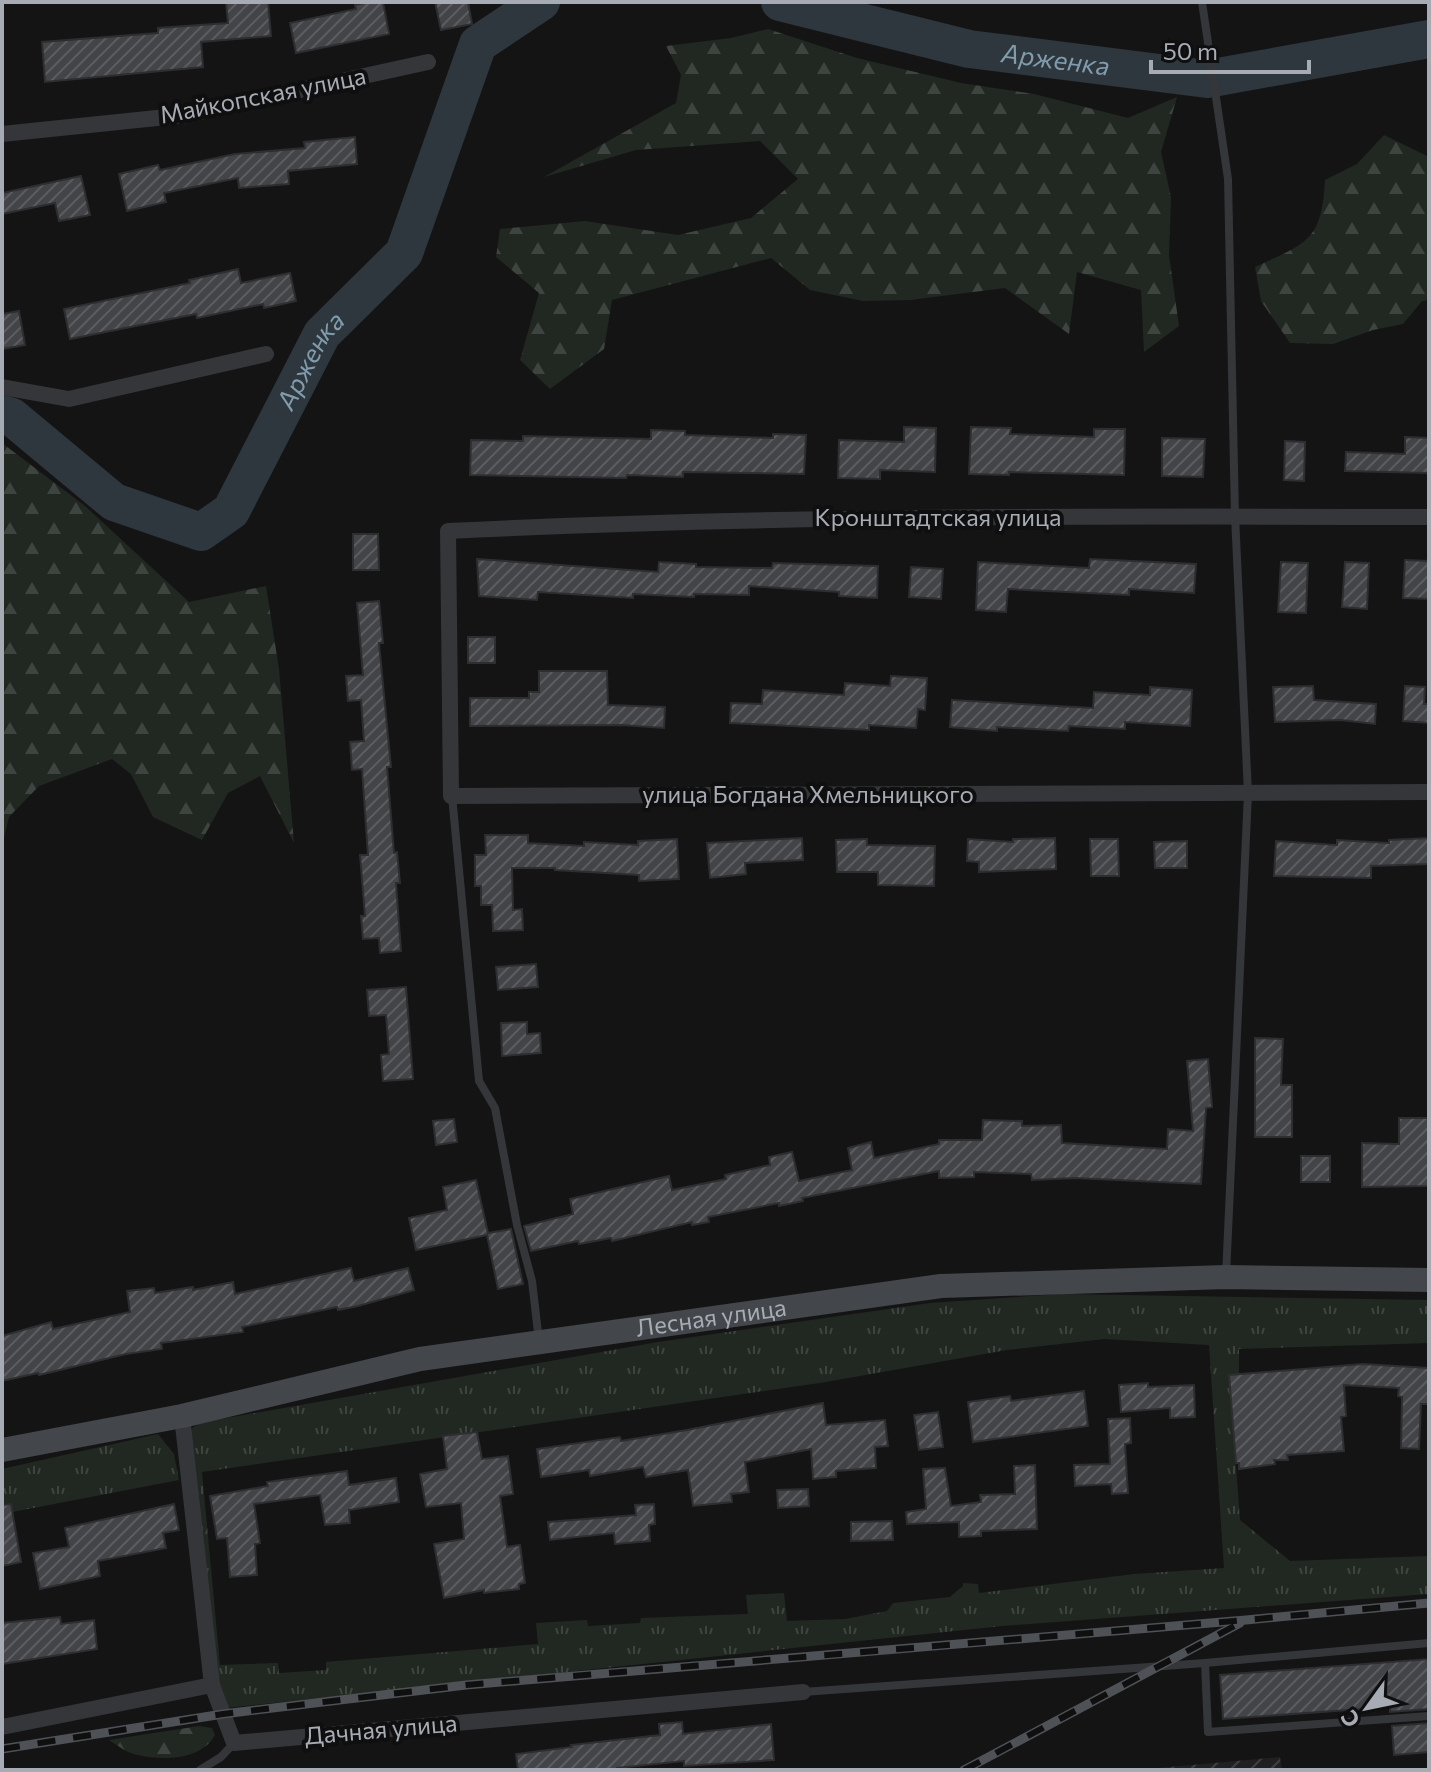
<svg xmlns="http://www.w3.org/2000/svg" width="1431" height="1772" font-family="Commissioner,sans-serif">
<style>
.industrial{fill:url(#industrial-furrows)}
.grass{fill:url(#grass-tufts);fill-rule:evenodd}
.forest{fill:url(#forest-firs)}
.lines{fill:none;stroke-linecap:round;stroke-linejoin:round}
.river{stroke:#2e373d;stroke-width:38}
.building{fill:url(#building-hatch);stroke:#2e2e31;stroke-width:2}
.lane{stroke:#35363a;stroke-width:8}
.street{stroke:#35363a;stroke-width:16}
.secondary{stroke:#43464a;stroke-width:24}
.rail-casing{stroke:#4e5155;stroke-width:9}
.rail{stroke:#0f0f10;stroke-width:6;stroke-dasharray:18;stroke-linecap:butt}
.labels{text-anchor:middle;stroke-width:8;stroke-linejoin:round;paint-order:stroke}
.street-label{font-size:24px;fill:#a7acb4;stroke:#0f0f10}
.water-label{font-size:26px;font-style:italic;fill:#819cad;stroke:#0f0f10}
</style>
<defs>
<pattern id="industrial-furrows" width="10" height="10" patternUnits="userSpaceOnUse" patternTransform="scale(2)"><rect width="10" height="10" fill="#202022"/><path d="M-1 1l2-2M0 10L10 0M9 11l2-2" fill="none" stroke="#3e3e40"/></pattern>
<pattern id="grass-tufts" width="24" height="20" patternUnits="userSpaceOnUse" patternTransform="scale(2)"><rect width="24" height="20" fill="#202821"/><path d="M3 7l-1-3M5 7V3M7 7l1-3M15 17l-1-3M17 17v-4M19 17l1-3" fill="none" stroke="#3e443f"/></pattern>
<pattern id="forest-firs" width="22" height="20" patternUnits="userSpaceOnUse" patternTransform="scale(2)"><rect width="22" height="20" fill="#202821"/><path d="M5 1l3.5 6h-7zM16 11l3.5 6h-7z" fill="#3e443f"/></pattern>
<pattern id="building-hatch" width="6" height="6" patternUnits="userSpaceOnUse" patternTransform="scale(2)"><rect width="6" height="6" fill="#434448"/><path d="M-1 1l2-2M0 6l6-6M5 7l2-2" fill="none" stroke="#5b5c60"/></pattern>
</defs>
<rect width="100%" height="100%" fill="#141415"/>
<polygon class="industrial" points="1280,1757 1282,1770 1133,1770 1181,1766"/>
<g class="grass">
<path d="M1061,1294L1429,1300V1343L1239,1349V1374L1229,1375L1240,1520L1290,1561L1429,1556V1594L1002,1626L226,1708L218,1679L190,1433L193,1427L204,1422L658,1342L930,1303ZM1104,1339L1209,1345L1224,1568L1134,1574L979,1593L978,1584L963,1583V1586L950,1597L893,1603L887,1611L845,1619L787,1621L784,1593L746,1595L748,1614L641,1618L640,1623L588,1626L587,1620L536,1623L538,1644L326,1662V1670L279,1673L278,1663L220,1665L202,1472L820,1383L1007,1350Z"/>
<polygon points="158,1434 174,1454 179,1480 2,1514 2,1469"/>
</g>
<g class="forest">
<polygon points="768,29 857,58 961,83 1034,94 1128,118 1177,97 1161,152 1171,197 1169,255 1179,326 1144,352 1141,290 1077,272 1069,334 1005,288 910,300 863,301 810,290 771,258 612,300 604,349 550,389 520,360 539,293 496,257 500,229 585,221 678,235 751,218 798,179 760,141 636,150 544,177 676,103 681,75 666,46 731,38"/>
<path d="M1384,135L1429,157V300L1422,301L1403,324L1373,330L1333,344L1290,343L1261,301L1255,267C1306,243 1322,242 1325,180L1357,164Z"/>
<polygon points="2,443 85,506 189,602 266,586 279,669 294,843 260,776 228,793 202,840 153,817 131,774 112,759 39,786 9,817 2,846"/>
<path d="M199,1726L212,1728L215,1735C202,1760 162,1761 138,1755C127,1753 118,1746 109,1740Z"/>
</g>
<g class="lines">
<g class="river">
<path id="s1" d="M780,2L969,49L1207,79L1429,39"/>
<path id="s2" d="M2,414L12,417L114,502L201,532L231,511L322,334L404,253L478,44L541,2"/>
</g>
</g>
<g class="building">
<polygon points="268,2 271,36 201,42 203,67 45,82 42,42 158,33 158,28 228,23 226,3"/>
<polygon points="368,2 383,2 389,34 296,53 290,23 356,9 355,5"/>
<polygon points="435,2 468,2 472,24 441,30"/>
<polygon points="355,137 357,164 288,171 289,184 239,188 238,178 164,193 166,202 127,211 119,174 158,165 160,170 235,154 305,148 304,142"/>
<polygon points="81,176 90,215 59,221 55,203 2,214 2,193"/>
<polygon points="238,269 241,283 290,273 296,301 264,308 263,304 197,318 196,314 70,339 64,309 190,283 189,280"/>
<polygon points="19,311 25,345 2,349 2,314"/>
<polygon points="904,427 936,428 935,472 880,470 880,479 838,478 839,440 904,442"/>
<polygon points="971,427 1011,428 1010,434 1094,437 1094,429 1125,429 1124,475 1009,472 1009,475 969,474"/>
<polygon points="651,430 685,431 685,435 773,438 773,434 806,435 804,474 683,472 683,477 627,475 626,478 470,475 471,440 523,441 523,436 651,439"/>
<polygon points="1405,437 1429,438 1429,473 1345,471 1346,452 1405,454"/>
<polygon points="1162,438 1205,439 1203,477 1162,476"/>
<polygon points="1285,441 1305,442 1304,481 1284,480"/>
<polygon points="353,534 378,534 379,570 353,570"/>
<polygon points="477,559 658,572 659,562 696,564 696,567 772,568 773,563 878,566 877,598 839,596 839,592 749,586 749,595 694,594 694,597 633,594 633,598 538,592 537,600 479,596"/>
<polygon points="1090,559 1196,564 1194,593 1129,589 1129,595 1008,589 1006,612 976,610 978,562 1089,568"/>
<polygon points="1405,560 1429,561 1429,599 1403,598"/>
<polygon points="1281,562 1308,563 1306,613 1278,612"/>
<polygon points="1345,562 1369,563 1367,609 1342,607"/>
<polygon points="911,567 943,569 941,599 909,597"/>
<polygon points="379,601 383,643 379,643 391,767 387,767 394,853 397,852 400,883 396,883 401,951 380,953 379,938 363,939 361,916 365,916 360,855 368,855 362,769 352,770 350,742 364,741 361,700 348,701 346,676 363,675 357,603"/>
<rect x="468" y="637" width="27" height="26"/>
<polygon points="539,671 607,671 608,705 665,707 664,728 622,725 470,726 470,698 529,698 529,692 539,692"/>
<polygon points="891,676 927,678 925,710 918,709 916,728 869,725 869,730 730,723 731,703 762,704 763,690 844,695 845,683 890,686"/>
<polygon points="1313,686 1314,700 1376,704 1375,724 1341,720 1275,722 1273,687"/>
<polygon points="1405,686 1425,687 1424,704 1429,704 1429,723 1403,721"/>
<polygon points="1150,687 1192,690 1190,726 1125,722 1125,729 1069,726 1068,731 997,727 997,731 950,727 952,700 1093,708 1094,692 1150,695"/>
<polygon points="485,835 528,835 528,843 584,846 584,842 638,845 638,841 677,839 679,879 639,881 639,875 555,870 555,868 512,868 513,910 522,909 523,930 493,931 492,905 481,905 481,886 475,886 475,855 486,855"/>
<polygon points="802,838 803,860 745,863 746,874 710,878 707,843"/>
<polygon points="1055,838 1056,869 979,872 979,862 967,861 968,839 1013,842 1013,839"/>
<polygon points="1429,838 1429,864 1371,866 1371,878 1274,876 1276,841 1337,845 1337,840 1389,843 1389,840"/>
<polygon points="867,839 867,845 935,846 934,886 878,885 878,872 837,872 836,840"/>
<polygon points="1090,839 1118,839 1119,876 1091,876"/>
<polygon points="1187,841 1187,868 1155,868 1154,842"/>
<polygon points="536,964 538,987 498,990 496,967"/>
<polygon points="406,987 413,1079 383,1081 381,1055 389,1054 386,1015 369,1016 367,990"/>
<polygon points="527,1022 527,1034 540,1033 541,1053 502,1056 501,1023"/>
<polygon points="1255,1038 1283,1039 1281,1085 1292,1085 1292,1137 1255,1137"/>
<polygon points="1208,1059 1212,1107 1206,1108 1201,1184 1075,1178 1032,1180 1031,1174 974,1172 974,1177 939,1178 939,1171 802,1198 803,1201 779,1206 779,1203 708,1217 709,1222 692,1225 692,1222 612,1241 611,1238 579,1244 578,1241 531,1251 524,1226 573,1214 570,1199 669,1176 672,1190 726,1179 725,1175 770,1165 769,1157 792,1152 799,1181 852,1170 848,1148 871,1142 874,1158 939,1144 939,1140 982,1140 983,1120 1022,1121 1022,1126 1061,1125 1062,1143 1167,1149 1168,1129 1193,1131 1187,1061"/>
<polygon points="1399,1118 1429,1118 1429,1186 1362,1187 1362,1143 1399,1144"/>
<polygon points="454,1119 457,1142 436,1145 433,1121"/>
<rect x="1301" y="1156" width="29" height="26"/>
<polygon points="476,1180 488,1233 511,1229 523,1284 498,1289 487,1235 416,1250 409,1218 447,1210 443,1187"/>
<polygon points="351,1268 354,1281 408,1268 414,1290 358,1306 338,1310 337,1307 242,1327 243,1332 161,1343 162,1349 126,1354 39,1375 38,1373 2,1381 2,1336 51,1322 53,1329 130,1312 127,1291 154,1288 155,1293 193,1287 193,1290 233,1282 235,1294"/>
<polygon points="1363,1364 1429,1368 1429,1404 1421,1404 1419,1449 1401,1448 1402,1397 1398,1396 1399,1388 1344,1385 1346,1416 1341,1417 1344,1451 1287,1455 1288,1460 1274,1460 1275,1464 1239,1469 1239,1463 1236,1463 1229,1375"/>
<polygon points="1148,1383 1148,1387 1194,1385 1195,1417 1170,1418 1170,1408 1121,1412 1119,1385"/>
<polygon points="1084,1391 1088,1426 973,1442 968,1402 1010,1396 1011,1401"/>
<polygon points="823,1403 826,1425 885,1420 888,1446 875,1447 876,1468 836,1471 836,1477 813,1479 811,1449 745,1462 749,1492 731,1494 732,1502 693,1506 688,1470 646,1477 643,1467 590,1476 589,1470 541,1477 537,1449 620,1437 621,1441 687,1430"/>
<polygon points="938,1412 943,1447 919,1450 914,1415"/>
<polygon points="1130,1418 1131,1443 1125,1444 1128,1493 1112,1494 1111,1484 1075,1486 1074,1465 1110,1464 1108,1419"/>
<polygon points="477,1432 482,1459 508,1456 513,1494 500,1496 507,1547 520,1545 525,1583 519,1584 519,1589 484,1593 484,1590 444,1598 434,1544 464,1539 461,1503 426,1507 420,1474 447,1469 443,1436"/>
<polygon points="1035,1465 1037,1529 981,1531 981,1536 959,1537 959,1522 907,1524 906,1512 926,1509 923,1469 945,1468 951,1506 981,1502 980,1495 1015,1494 1014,1466"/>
<polygon points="347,1471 349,1485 396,1478 399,1502 349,1510 350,1523 325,1525 320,1495 254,1504 260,1543 255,1544 257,1575 230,1577 227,1538 217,1539 210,1496 268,1486 267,1482"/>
<polygon points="808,1489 809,1506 778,1508 777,1490"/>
<polygon points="11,1504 21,1562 2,1566 2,1505"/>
<polygon points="174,1504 179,1530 163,1533 166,1548 98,1561 100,1576 40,1589 33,1553 69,1547 65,1528"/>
<polygon points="654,1504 655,1524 649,1525 650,1541 615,1544 614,1533 550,1540 548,1522 636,1515 635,1505"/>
<polygon points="892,1521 893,1540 851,1541 851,1522"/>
<polygon points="60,1617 61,1624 94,1620 97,1649 2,1664 2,1623"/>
<polygon points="1429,1659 1429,1709 1390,1712 1390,1707 1223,1719 1220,1675"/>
<polygon points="682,1722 683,1734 771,1724 774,1760 684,1766 684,1761 617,1768 617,1770 518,1770 516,1754 572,1747 571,1745 660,1735 659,1724"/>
<polygon points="1429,1723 1429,1752 1394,1755 1392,1726"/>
</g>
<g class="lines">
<g class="lane">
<polyline points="1202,2 1228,179 1235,516 1248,793 1226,1276"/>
<polyline points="452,796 479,1081 495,1108 517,1225 532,1281 539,1341"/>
<polyline points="1429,1643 1205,1663 1208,1732 1429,1716"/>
<polyline points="803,1692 1205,1663"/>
<polyline points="200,1770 221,1757 234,1743"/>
</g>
<g class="street">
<polyline points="2,134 186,115 428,62"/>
<polyline points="2,387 69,399 266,354"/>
<path d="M1429,517C1102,516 774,515 448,531L451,796L1429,792"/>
<polyline points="182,1416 212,1685"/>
<polyline points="2,1727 212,1685 234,1743 803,1692"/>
</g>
<path class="secondary" id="s3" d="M2,1450L182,1416L420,1359L941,1286L1226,1277L1429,1280"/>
<g class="rail-casing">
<g id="rail">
<polyline points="2,1749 223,1714 466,1685 1246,1620 1429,1603"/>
<polyline points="964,1770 1240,1623"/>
</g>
</g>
<use href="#rail" class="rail"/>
</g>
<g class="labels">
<g class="street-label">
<text transform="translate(263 96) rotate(-11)" y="8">Майкопская улица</text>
<text x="938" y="526">Кронштадтская улица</text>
<text x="808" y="803">улица Богдана Хмельницкого</text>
<text dy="8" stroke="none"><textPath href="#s3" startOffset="722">Лесная улица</textPath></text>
<text transform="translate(381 1730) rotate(-5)" y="8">Дачная улица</text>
</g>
<g class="water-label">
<text dy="9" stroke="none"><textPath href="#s1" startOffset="282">Арженка</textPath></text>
<text dy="9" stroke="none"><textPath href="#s2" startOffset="442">Арженка</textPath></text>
</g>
</g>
<rect width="1431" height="1772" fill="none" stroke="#a7acb4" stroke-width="8"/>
<g transform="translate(1367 1708) rotate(237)" stroke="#0f0f10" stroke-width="6" paint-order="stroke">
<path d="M0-6L14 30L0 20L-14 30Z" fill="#a7acb4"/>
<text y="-12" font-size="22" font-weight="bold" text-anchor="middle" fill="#a7acb4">С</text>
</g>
<path d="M1151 60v12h158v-12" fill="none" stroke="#a7acb4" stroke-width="4"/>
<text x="1163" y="60" font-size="24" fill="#a7acb4" stroke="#0f0f10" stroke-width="6" paint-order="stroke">50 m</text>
</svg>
